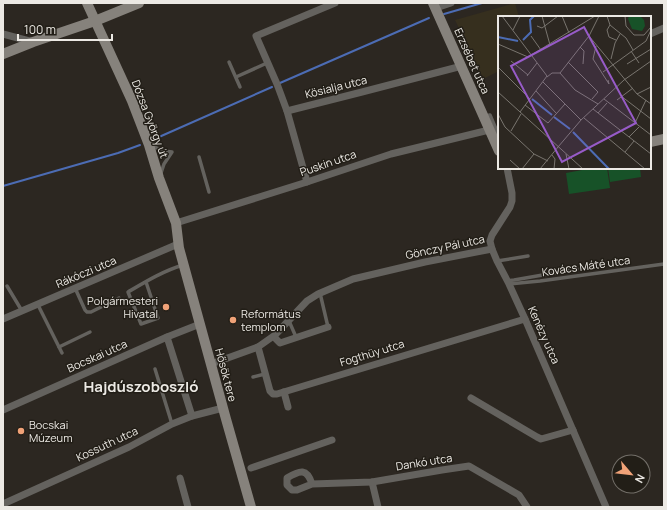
<svg xmlns="http://www.w3.org/2000/svg" width="667" height="510" font-family="Manrope,sans-serif">
<style>
.commercial{fill:#362f1e}
.green{fill:#175228}
.lines{fill:none;stroke-linecap:round;stroke-linejoin:round}
.stream{stroke:#4c6cb4;stroke-width:2}
.lane{stroke:#64625e;stroke-width:3.5}
.street{stroke:#64625e;stroke-width:7}
.secondary{stroke:#86827c;stroke-width:10}
.poi-dot{fill:#f0a278;stroke:#221e17;stroke-width:1.5}
.labels{text-anchor:middle;stroke-width:3;stroke-linejoin:round;paint-order:stroke}
.street-label{font-size:11px;fill:#ece9e4;stroke:#221e17}
.poi-label{font-size:11px;fill:#ece9e4;stroke:#221e17;text-anchor:start}
.district-label{font-size:15px;font-weight:bold;fill:#ece9e4;stroke:#221e17}
.inset-river{fill:none;stroke:#4c6cb4;stroke-width:2}
.inset-road{fill:none;stroke:#79756f;stroke-width:1}
.view{fill:#975bc8;fill-opacity:0.15;stroke:#975bc8;stroke-width:2}
.inset-edge{fill:none;stroke:#ece9e4;stroke-width:2}
</style>
<rect width="100%" height="100%" fill="#2c2721"/>
<polygon class="commercial" points="515,3 519,17 499,17 499,71 483,79 455,20"/>
<g class="green">
<polygon points="593,168 607,168 610,188 569,194 566,173"/>
<polygon points="608,168 640,168 641,177 610,182"/>
</g>
<g class="lines">
<g class="stream">
<polyline points="444,14 482,3"/>
<polyline points="280,83 429,18"/>
<polyline points="159,137 272,87"/>
<polyline points="3,186 118,153 140,145"/>
</g>
<g class="lane">
<polyline points="229,62 240,87"/>
<polyline points="236,77 267,63"/>
<polyline points="485,116 490,115 499,136"/>
<polyline points="152,146 164,151 172,152 164,164 161,173"/>
<polyline points="199,157 209,192"/>
<polyline points="497,261 528,256"/>
<polyline points="507,281 514,280 577,269"/>
<path d="M146,282L158,318L141,324L128,292C145,282 163,271 183,265"/>
<polyline points="509,284 540,281 664,264"/>
<polyline points="7,286 22,311"/>
<polyline points="75,288 85,310 87,312 91,312 119,298"/>
<polyline points="320,293 328,327"/>
<polyline points="38,305 62,353"/>
<polyline points="289,321 296,337"/>
<polyline points="59,347 90,332"/>
<polyline points="155,369 172,424"/>
<polyline points="253,377 265,374"/>
</g>
<g class="street">
<polyline points="436,8 451,3"/>
<polyline points="3,34 33,42"/>
<polyline points="650,34 664,28"/>
<polyline points="287,111 362,92 462,66"/>
<polyline points="507,168 512,193 512,201 510,207 492,235 490,241 492,249 497,261 509,284 525,319 606,507"/>
<polyline points="307,182 287,111 277,84 256,36 335,3"/>
<polyline points="176,223 307,182 391,154 489,130"/>
<polyline points="3,319 178,244"/>
<polyline points="167,337 192,416"/>
<polyline points="276,339 280,343 328,327"/>
<polyline points="258,347 270,391 273,394 277,394 525,319"/>
<polyline points="211,364 258,347 275,335 307,301 318,294 353,279 425,262 492,249"/>
<polyline points="284,392 288,407"/>
<polyline points="471,398 537,437 541,439 573,430"/>
<polyline points="3,410 167,337 200,324"/>
<polyline points="251,468 332,440"/>
<polyline points="180,478 188,507"/>
<polyline points="372,482 378,507"/>
<path d="M312,484L297,490H292L287,485V478C300,470 307,468 312,484L372,482L442,470L469,466L519,495L527,507"/>
<polyline points="3,504 129,447 172,424 192,416 223,408"/>
</g>
<g class="secondary">
<polyline points="87,3 132,101 149,145 159,178 176,223 179,248 226,419 251,507"/>
<polyline points="433,3 499,151"/>
<polyline points="3,54 33,42 95,21 139,3"/>
<polyline points="650,142 664,139"/>
</g>
</g>
<g class="poi-dot">
<circle cx="166" cy="307" r="4"/>
<circle cx="233" cy="320" r="4"/>
<circle cx="21" cy="431" r="4"/>
</g>
<g class="labels">
<g class="street-label">
<text transform="translate(472 61) rotate(66)" y="4">Erzsébet utca</text>
<text transform="translate(336 87) rotate(-14)" y="4">Kösialja utca</text>
<text transform="translate(150 119) rotate(69)" y="4">Dózsa György út</text>
<text transform="translate(328 163) rotate(-19)" y="4">Puskin utca</text>
<text transform="translate(445 247) rotate(-12)" y="4">Gönczy Pál utca</text>
<text transform="translate(586 266) rotate(-8)" y="4">Kovács Máté utca</text>
<text transform="translate(86 272) rotate(-23)" y="4">Rákóczi utca</text>
<text transform="translate(544 335) rotate(66)" y="4">Kenézy utca</text>
<text transform="translate(372 353) rotate(-17)" y="4">Fogthüy utca</text>
<text transform="translate(97 356) rotate(-24)" y="4">Bocskai utca</text>
<text transform="translate(226 375) rotate(75)" y="4">Hősök tere</text>
<text transform="translate(107 444) rotate(-25)" y="4">Kossuth utca</text>
<text transform="translate(424 462) rotate(-9)" y="4">Dankó utca</text>
</g>
<g class="poi-label">
<text x="158" y="305" text-anchor="end">Polgármesteri<tspan x="158" dy="13">Hivatal</tspan></text>
<text x="241" y="318">Református<tspan x="241" dy="13">templom</tspan></text>
<text x="29" y="429">Bocskai<tspan x="29" dy="13">Múzeum</tspan></text>
</g>
<g class="district-label">
<text x="141" y="392">Hajdúszoboszló</text>
</g>
</g>
<g transform="translate(498 16)">
<rect width="153" height="153" fill="#2c2721"/>
<path d="M131,0H142L146,4L147,10L144,15L134,13L130,3Z" fill="#175228"/>
<path class="inset-river" d="M0,21L20,25M25,24L33,16L32,4L36,0M34,83L54,99M56,101L72,113M75,116L111,153"/>
<path class="inset-road" d="M4,0L49,60L22,96M44,0L52,29M64,0L71,17M109,0L112,9L128,22L135,34M127,0L128,10L136,19H146L153,11M112,9L109,14L111,21L118,24M39,10L44,12L60,0M15,14L22,0M33,20L43,34M91,20L139,78L153,88M0,28L30,41L97,0M98,30L95,43L111,68L110,64M82,31L86,35L85,48M133,35L141,47M113,43L117,27L122,18M13,45L30,59M70,46L100,76L94,83M129,48L153,33M0,51L32,83M105,56L148,25L153,14M62,57L91,20L101,0M62,57L77,74L100,88M29,60L39,47M49,61L54,57H62M45,66L83,104M38,75L58,97M0,76L85,153M139,78L153,71M123,80L153,103M106,83L153,119M119,84L135,72M27,89L50,107L67,88M95,93L153,138M100,97L109,87M0,98L7,111L36,138L50,145M86,102L147,153M137,107L148,84M13,115L23,98M131,121L141,111M60,131L83,104L126,64L153,45M127,136L136,125M68,138L71,153M54,139L57,143L56,153M12,144L22,153M24,153L36,138M42,153L60,131"/>
<path class="view" d="M86,11L138,107L64,146L13,50Z"/>
<rect width="153" height="153" class="inset-edge"/>
</g>
<rect width="667" height="510" fill="none" stroke="#ece9e4" stroke-width="8"/>
<g transform="translate(631 474) rotate(118)"><circle r="19" fill="#221e17" stroke="#736f69"/>
<path d="M0-3L7 15L0 10L-7 15Z" fill="#f0a278"/>
<text y="-6" font-size="11" font-weight="bold" text-anchor="middle" fill="#ece9e4">N</text>
</g>
<path d="M18 34v6h94v-6" fill="none" stroke="#ece9e4" stroke-width="2"/>
<text x="24" y="34" font-size="12" fill="#ece9e4" stroke="#221e17" stroke-width="3" paint-order="stroke">100 m</text>
</svg>
